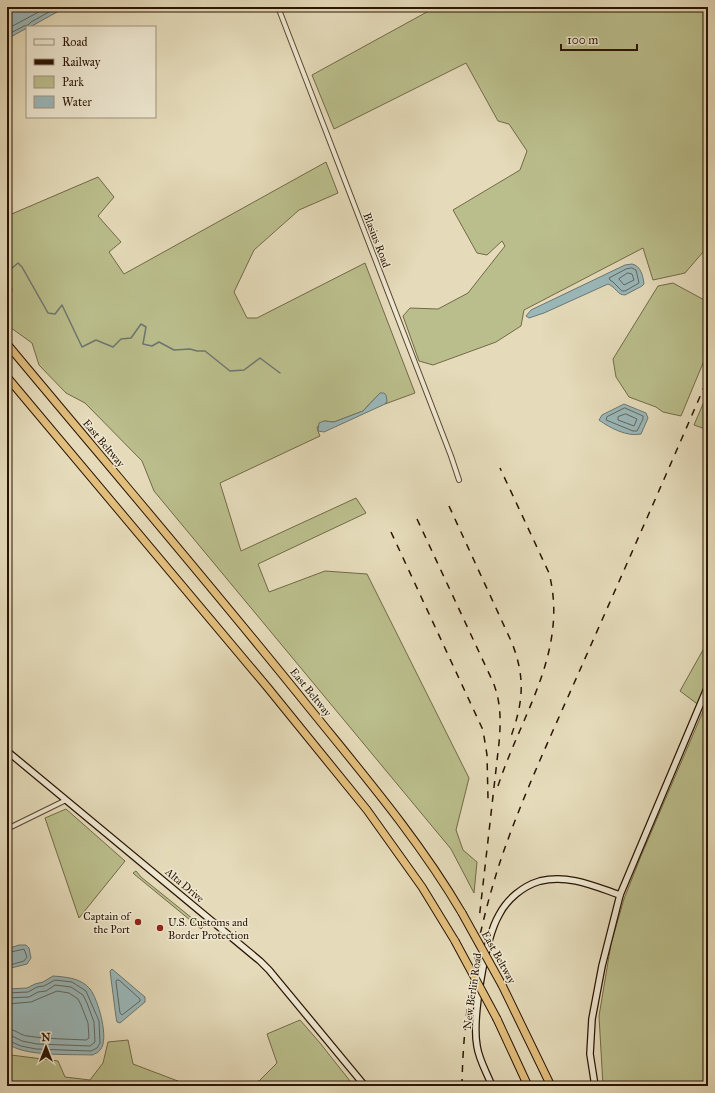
<svg xmlns="http://www.w3.org/2000/svg" width="715" height="1093" font-family="'IM FELL Great Primer',serif">
<style>
.green{fill:#babe8c;stroke:#726947}
.water{fill:#9ab8ba;stroke:#6d7670}
.lines{fill:none;stroke-linecap:round;stroke-linejoin:round}
.shore{stroke:#62665e;stroke-width:1}
.stream{stroke:#6d7670;stroke-width:1.5}
.street-casing{stroke:#594630;stroke-width:6}
.secondary-casing{stroke:#2a1402;stroke-width:8}
.highway-casing{stroke:#2a1402;stroke-width:9}
.street{stroke:#eee8d2;stroke-width:4}
.secondary{stroke:#eee8d2;stroke-width:5.5}
.highway{stroke:#e2be7d;stroke-width:7}
.rail{stroke:#2a1402;stroke-width:1.5;stroke-dasharray:7 7;stroke-linecap:butt}
.highway-bridge-casing{stroke:#2a1402;stroke-width:9;stroke-linecap:butt}
.highway-bridge{stroke:#e2be7d;stroke-width:7}
.poi-dot{fill:#8f2418;stroke:#eee8d2;stroke-width:1.5}
.labels{text-anchor:middle;stroke-width:3;stroke-linejoin:round;paint-order:stroke}
.street-label{font-size:11px;fill:#2a1402;stroke:#eee8d2}
.poi-label{font-size:11px;fill:#2a1402;stroke:#eee8d2;text-anchor:end}
</style>
<rect width="100%" height="100%" fill="#e5dbba"/>
<filter id="stains"><feTurbulence type="fractalNoise" baseFrequency=".005" numOctaves="4"/><feColorMatrix values="0 0 0 0 .2 0 0 0 0 .09 0 0 0 0 .02 0 0 0 .5 -.17"/></filter>
<radialGradient id="worn" r=".72"><stop offset=".6" stop-color="#630" stop-opacity="0"/><stop offset="1" stop-color="#630" stop-opacity=".3"/></radialGradient>
<g class="green">
<polygon points="436,7 708,7 708,250 703,252 685,273 653,280 643,248 524,310 521,326 496,342 433,365 419,361 403,316 410,308 438,309 468,293 505,246 502,241 487,255 477,253 453,210 520,170 527,151 509,124 498,121 466,63 334,129 312,75"/>
<polygon points="326,162 338,193 299,210 254,250 234,292 247,318 257,318 365,263 415,393 385,404 387,401 380,393 363,411 334,422 324,421 317,427 318,431 320,436 220,483 241,551 356,498 366,513 258,564 269,592 325,571 367,574 469,778 456,830 463,850 477,862 474,893 451,849 154,491 142,461 85,403 66,393 39,365 32,343 7,325 7,216 98,177 114,197 98,216 121,242 109,252 124,274"/>
<polygon points="673,283 708,302 708,351 681,416 663,412 656,407 629,397 616,377 613,359 658,286"/>
<polygon points="706,397 708,398 708,430 694,425"/>
<polygon points="708,641 708,1084 603,1086 599,1016 611,944 624,899 641,856 704,709 680,691"/>
<polygon points="66,809 125,861 79,918 45,818"/>
<polygon points="136,871 141,877 203,927 201,929 134,874 133,873"/>
<polygon points="300,1020 320,1043 354,1086 242,1086 259,1081 277,1063 267,1034"/>
<polygon points="128,1040 133,1064 191,1086 7,1086 7,1050 11,1055 58,1061 65,1077 90,1080 103,1063 108,1042"/>
</g>
<g class="water">
<polygon points="7,7 66,7 30,27 27,27 27,28 7,39"/>
<path d="M632,264C641,266 643,276 644,284L642,286L625,295C617,295 616,287 608,284L544,313L529,318L526,316L531,310L625,265Z"/>
<polygon points="380,393 384,393 386,395 387,401 385,404 324,432 318,431 319,423 324,421 334,422 363,411"/>
<path d="M624,404L646,413L648,418L641,434C627,437 610,428 599,420L602,415Z"/>
<polygon points="19,945 26,945 29,948 31,958 27,964 11,968 7,971 7,949"/>
<polygon points="112,969 145,997 145,1002 120,1023 117,1022 116,1017 110,971"/>
<path d="M53,976C66,977 81,978 90,989C98,999 110,1040 100,1050C99,1052 95,1054 92,1055C71,1054 23,1057 7,1043V989L27,988L35,984L43,982Z"/>
</g>
<g class="lines">
<g class="shore">
<polyline points="7,29 48,7"/>
<polyline points="7,35 24,26 28,25 31,22 58,7"/>
<polygon points="632,268 636,270 639,283 625,291 622,291 613,282 610,280 609,278 626,269"/>
<polygon points="628,273 632,274 634,280 624,285 619,279"/>
<polygon points="625,408 643,416 643,419 637,431 633,431 606,420 607,417"/>
<polygon points="626,414 637,419 634,426 618,420 618,417"/>
<polyline points="7,953 24,949 27,957 24,961 10,965 7,967"/>
<polygon points="117,980 119,980 140,999 140,1001 122,1015 120,1013 116,982"/>
<polyline points="7,993 28,992 37,987 44,986 55,980 72,982 86,991 99,1021 100,1043 97,1048 91,1051 36,1049 21,1046 7,1040"/>
<polyline points="7,998 29,997 38,992 46,991 55,985 71,987 83,995 87,1003 94,1022 95,1042 90,1046 37,1044 22,1041 12,1036 7,1035"/>
<path d="M7,1004L31,1002L57,991L69,993L78,999L81,1005L88,1023L89,1038L86,1040C67,1039 47,1039 27,1036C20,1035 15,1029 7,1029"/>
</g>
<polyline class="stream" points="7,298 12,290 7,277 11,269 18,263 22,267 48,313 55,314 62,305 82,347 96,340 113,347 121,339 131,338 141,324 146,327 143,344 152,346 159,342 174,350 190,349 197,351 205,351 230,371 244,370 260,358 280,373"/>
<g class="street-casing">
<g id="street">
<polyline points="278,7 451,456 459,480"/>
<polyline points="7,829 66,800"/>
</g>
</g>
<g class="secondary-casing">
<g id="secondary">
<polyline points="7,751 260,961 269,970 365,1086"/>
<path d="M492,1086C487,1073 479,1060 477,1046C472,1019 485,939 499,915C507,899 523,886 540,881C568,874 594,886 620,895"/>
<polyline points="595,1086 590,1054 592,1019 602,966 620,895 708,686"/>
</g>
</g>
<g class="highway-casing">
<g id="highway">
<path d="M7,344C107,464 209,583 307,705C361,772 418,838 462,913"/>
<polyline points="7,377 268,688 367,810 422,887 455,941"/>
<polyline points="502,985 551,1086"/>
<polyline points="497,1019 528,1086"/>
</g>
</g>
<use href="#street" class="street"/>
<use href="#secondary" class="secondary"/>
<use href="#highway" class="highway"/>
<g class="rail">
<path d="M449,506L512,643C526,679 523,704 510,739"/>
<path d="M417,519L493,682C501,702 501,721 499,743L479,920"/>
<polyline points="391,532 483,730 487,755 488,799"/>
<path d="M498,786C521,715 569,651 549,573L500,468"/>
<path d="M462,1086C463,1009 477,932 501,859C524,792 555,727 583,663C625,568 667,473 708,378"/>
</g>
<g class="highway-bridge-casing">
<g id="highway-bridge">
<polyline points="462,913 502,985"/>
<polyline points="455,941 497,1019"/>
</g>
</g>
<use href="#highway-bridge" class="highway-bridge"/>
</g>
<g class="poi-dot">
<circle cx="138" cy="922" r="4"/>
<circle cx="160" cy="928" r="4"/>
</g>
<g class="labels">
<g class="street-label">
<text transform="translate(377 240) rotate(69)" y="4">Blasius Road</text>
<text transform="translate(104 443) rotate(50)" y="4">East Beltway</text>
<text transform="translate(311 692) rotate(51)" y="4">East Beltway</text>
<text transform="translate(185 885) rotate(40)" y="4">Alta Drive</text>
<text transform="translate(499 957) rotate(61)" y="4">East Beltway</text>
<text transform="translate(472 991) rotate(-82)" y="4">New Berlin Road</text>
</g>
<g class="poi-label">
<text x="130" y="920">Captain of<tspan x="130" dy="13">the Port</tspan></text>
<text x="168" y="926" text-anchor="start">U.S. Customs and<tspan x="168" dy="13">Border Protection</tspan></text>
</g>
</g>
<rect width="715" height="1093" fill="none" stroke="#e5dbba" stroke-width="24"/>
<rect x="8" y="8" width="699" height="1077" fill="none" stroke="#2a1402" stroke-width="2"/>
<rect x="12" y="12" width="691" height="1069" fill="none" stroke="#2a1402"/>
<rect x="26" y="26" width="130" height="92" fill="#eee8d2" stroke="#a0937f"/>
<rect x="34" y="39" width="20" height="6" fill="#eee8d2" stroke="#a0937f"/>
<text x="62" y="46" font-size="12" fill="#2a1402">Road</text>
<rect x="34" y="59" width="20" height="6" fill="#2a1402" stroke="#a0937f"/>
<text x="62" y="66" font-size="12" fill="#2a1402">Railway</text>
<rect x="34" y="76" width="20" height="12" fill="#babe8c" stroke="#a0937f"/>
<text x="62" y="86" font-size="12" fill="#2a1402">Park</text>
<rect x="34" y="96" width="20" height="12" fill="#9ab8ba" stroke="#a0937f"/>
<text x="62" y="106" font-size="12" fill="#2a1402">Water</text>
<g transform="translate(46 1047)" stroke="#eee8d2" stroke-width="3" paint-order="stroke">
<path d="M0-3L7 15L0 10L-7 15Z" fill="#2a1402"/>
<text y="-6" font-size="11" font-weight="bold" text-anchor="middle" fill="#2a1402">N</text>
</g>
<path d="M561 44v6h76v-6" fill="none" stroke="#2a1402" stroke-width="2"/>
<text x="567" y="44" font-size="12" fill="#2a1402" stroke="#eee8d2" stroke-width="3" paint-order="stroke">100 m</text>
<rect width="100%" height="100%" filter="url(#stains)"/>
<rect width="100%" height="100%" fill="url(#worn)"/>
</svg>
